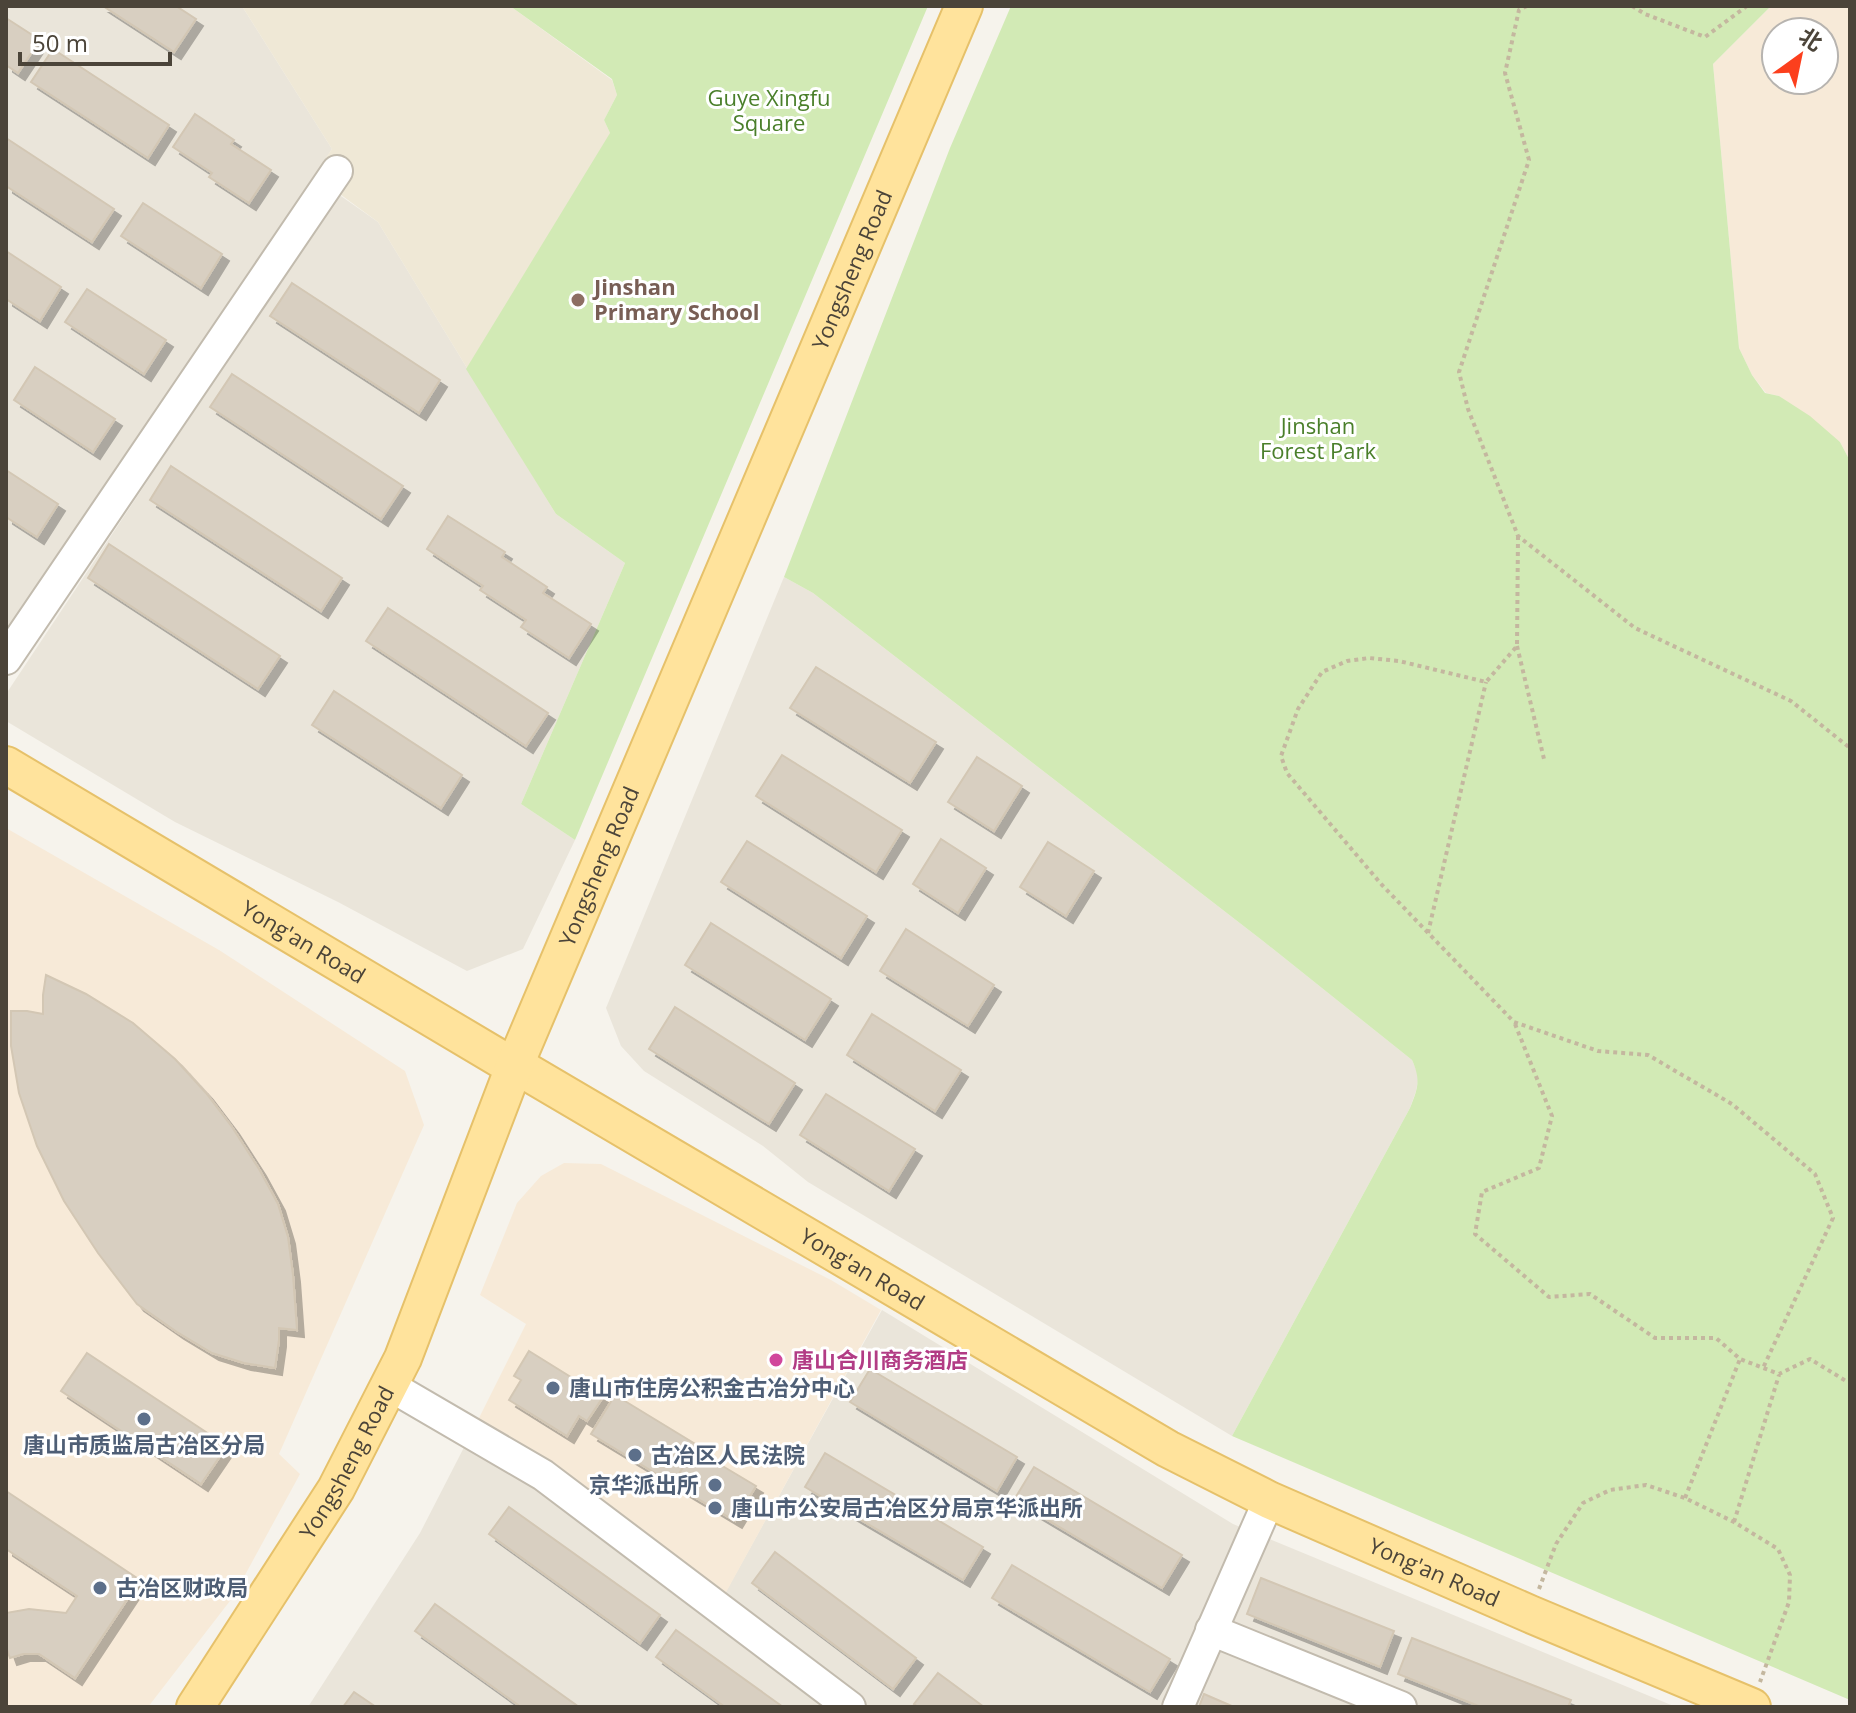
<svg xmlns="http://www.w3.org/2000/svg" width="1856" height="1713" font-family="'Open Sans','Noto Sans SC',sans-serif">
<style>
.residential{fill:#eae5da}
.commercial{fill:#f7ead8;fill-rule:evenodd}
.education{fill:#efe8d6}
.green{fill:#d2eab5}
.building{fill:#d8cfc1;stroke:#d3c7b4;stroke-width:2;filter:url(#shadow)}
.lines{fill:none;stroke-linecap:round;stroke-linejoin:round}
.minor-casing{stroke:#c2bbae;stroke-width:34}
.major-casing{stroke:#e6c16a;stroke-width:40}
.path{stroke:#c4b79f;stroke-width:4;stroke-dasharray:4 4;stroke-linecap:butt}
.minor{stroke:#fff;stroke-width:30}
.major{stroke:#ffe39c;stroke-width:36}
.education-dot{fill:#8d6e63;stroke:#fff;stroke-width:3}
.hotel-dot{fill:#d1479c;stroke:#fff;stroke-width:3}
.service-dot{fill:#5c6f8a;stroke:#fff;stroke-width:3}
.labels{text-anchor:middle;stroke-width:6;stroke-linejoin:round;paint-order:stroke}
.park-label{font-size:22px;fill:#4a7f2a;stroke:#fff}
.street-label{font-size:22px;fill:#4b4439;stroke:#fff}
.education-label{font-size:22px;font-weight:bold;fill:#785e54;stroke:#fff;text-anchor:start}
.hotel-label{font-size:22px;font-weight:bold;fill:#b23c85;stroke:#fff;text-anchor:start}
.service-label{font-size:22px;font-weight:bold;fill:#4e5e75;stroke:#fff;text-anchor:start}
</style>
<defs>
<filter id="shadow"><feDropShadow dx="7" dy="7" stdDeviation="0" flood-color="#0004"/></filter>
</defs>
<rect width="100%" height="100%" fill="#f6f3ec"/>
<g class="residential">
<polygon points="6,6 242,6 332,149 6,637"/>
<polygon points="338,194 378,222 556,514 625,563 521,804 575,840 523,949 467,971 338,902 175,822 6,721 6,694"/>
<polygon points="784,577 813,593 1263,941 1412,1060 1419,1076 1416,1091 1410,1108 1232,1436 808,1182 763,1146 644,1071 621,1046 606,1008"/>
<polygon points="882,1310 1233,1524 1676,1707 308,1707 420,1533 476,1424 724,1595"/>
</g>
<g class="commercial">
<path d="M1771,6H1850V461L1840,442L1779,396L1766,393L1752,375L1739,348L1713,64ZM1776,32H1824V80H1776Z"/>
<polygon points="6,828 219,950 405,1071 424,1125 279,1454 300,1474 233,1597 148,1707 6,1707"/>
<polygon points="564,1163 601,1164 831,1280 881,1310 724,1596 476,1424 526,1324 480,1295 517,1203 541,1176"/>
</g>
<polygon class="education" points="242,6 510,6 612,80 617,95 604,120 610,133 556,514 378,222 314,175 332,149"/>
<g class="green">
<polygon points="510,6 928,6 575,840 521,804 625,563 556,514 466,369 610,133 604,120 617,95 612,79"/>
<path d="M1011,6H1771L1713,64L1739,348L1752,375L1765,393L1779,396L1810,416L1840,442L1850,461V1700L1232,1436L1410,1108C1418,1088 1421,1080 1412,1060L1263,941L813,593L784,577L950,148Z"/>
</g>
<g class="building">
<polygon points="103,6 176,6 196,19 174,52"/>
<polygon points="6,18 40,40 18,73 6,65"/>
<polygon points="53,49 169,125 148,158 31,82"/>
<polygon points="195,114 234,140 231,144 271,170 249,203 209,177 212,173 173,147"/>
<polygon points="6,138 114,209 92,242 6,186"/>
<polygon points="143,203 222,254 201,288 121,236"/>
<polygon points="6,251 61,287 40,321 6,299"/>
<polygon points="292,283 440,380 419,413 270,316"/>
<polygon points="87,289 166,340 144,374 65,322"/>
<polygon points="35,367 115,419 93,452 14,400"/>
<polygon points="232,374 403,486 381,519 210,407"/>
<polygon points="171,466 342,578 321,611 150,500"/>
<polygon points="6,470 58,504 37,537 6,517"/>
<polygon points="448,516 505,552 502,557 547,587 543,593 591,624 569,658 521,627 526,620 480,590 483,586 427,549"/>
<polygon points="109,544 280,656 258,689 88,578"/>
<polygon points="388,608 548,713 526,746 366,641"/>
<polygon points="816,667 936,742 910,783 790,708"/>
<polygon points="334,691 462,775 441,808 312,725"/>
<polygon points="782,755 902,830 876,872 756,796"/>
<polygon points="977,757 1022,786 994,831 948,802"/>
<polygon points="941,839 986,868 958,913 913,884"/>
<polygon points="747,841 867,916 841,958 721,882"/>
<polygon points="1048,842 1094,871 1066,916 1020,887"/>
<polygon points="711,923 831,999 805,1040 685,965"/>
<polygon points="906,929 994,985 968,1026 880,971"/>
<polygon points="46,975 86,994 133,1023 175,1059 206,1093 232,1127 259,1169 278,1204 288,1237 293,1275 297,1330 279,1328 279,1340 275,1368 244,1363 212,1353 177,1332 137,1304 98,1253 64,1201 37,1146 19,1093 11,1046 11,1011 27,1011 43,1014 43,995"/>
<polygon points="675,1007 795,1083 769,1124 649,1049"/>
<polygon points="872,1014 961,1070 935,1111 847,1055"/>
<polygon points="826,1094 915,1149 889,1191 800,1135"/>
<polygon points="529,1351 603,1397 587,1421 579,1416 567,1436 509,1400 521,1380 514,1376"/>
<polygon points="87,1353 227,1446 201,1484 61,1391"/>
<polygon points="870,1369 1017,1457 997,1491 850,1402"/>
<polygon points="615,1395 697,1445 673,1484 591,1434"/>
<polygon points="694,1449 756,1486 735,1521 673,1484"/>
<polygon points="825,1453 983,1547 963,1580 805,1487"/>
<polygon points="1034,1467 1182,1555 1162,1588 1014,1500"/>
<polygon points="6,1491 140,1580 75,1678 39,1654 23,1654 10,1658 6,1647 6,1613 29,1609 66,1613 77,1596 6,1549"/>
<polygon points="509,1507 660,1615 640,1643 489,1534"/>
<polygon points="775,1552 916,1658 893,1689 752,1583"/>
<polygon points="1012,1565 1170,1659 1150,1692 992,1598"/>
<polygon points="1261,1578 1394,1631 1380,1667 1247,1614"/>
<polygon points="435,1604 579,1707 521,1707 415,1631"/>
<polygon points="676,1630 783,1707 725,1707 656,1657"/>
<polygon points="1412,1638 1571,1700 1568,1707 1481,1707 1398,1674"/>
<polygon points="938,1673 984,1707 918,1707 914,1704"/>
<polygon points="354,1692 376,1707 343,1707"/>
<polygon points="1204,1694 1234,1707 1199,1707"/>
</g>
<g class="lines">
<g class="minor-casing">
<g id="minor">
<polyline points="6,659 337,171"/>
<polyline points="404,1394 543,1475 850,1707"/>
<polyline points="1211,1630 1401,1707"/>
<polyline points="1178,1707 1269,1500"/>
</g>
</g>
<g class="major-casing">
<g id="major">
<path id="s1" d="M6,765L514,1067L529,1073L1168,1449L1269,1500L1530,1614L1752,1707"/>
<path id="s2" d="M195,1707L336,1489L403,1358L514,1067L964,6"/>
</g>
</g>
<g class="path">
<polyline points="1527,6 1519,10 1505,73 1529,160 1459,372 1468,409 1518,536 1635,628 1791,701 1850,748"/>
<polyline points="1632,6 1645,14 1705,37 1747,6"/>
<polyline points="1518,536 1517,646 1486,682 1399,661 1369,658 1347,661 1322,672 1298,709 1281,756 1287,773 1382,885 1514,1022 1598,1051 1648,1055 1732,1104 1815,1174 1833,1218 1763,1368"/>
<polyline points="1517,646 1544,759"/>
<polyline points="1428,933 1486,682"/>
<polyline points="1515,1024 1552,1116 1539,1168 1482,1192 1475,1234 1549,1297 1590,1294 1655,1338 1716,1338 1740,1359 1779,1374 1810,1359 1846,1381 1850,1381"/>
<polyline points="1685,1498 1740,1359"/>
<polyline points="1734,1522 1779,1375"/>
<polyline points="1539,1589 1556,1544 1583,1503 1610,1490 1646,1485 1685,1498 1734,1522 1778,1549 1790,1575 1789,1602 1760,1682"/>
</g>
<use href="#minor" class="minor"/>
<use href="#major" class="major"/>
</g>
<circle class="education-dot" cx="578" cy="300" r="8"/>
<circle class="hotel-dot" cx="776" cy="1360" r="8"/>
<g class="service-dot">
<circle cx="553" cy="1388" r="8"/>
<circle cx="144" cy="1419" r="8"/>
<circle cx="635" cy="1455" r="8"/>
<circle cx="715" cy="1485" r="8"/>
<circle cx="715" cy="1508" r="8"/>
<circle cx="100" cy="1588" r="8"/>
</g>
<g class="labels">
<g class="park-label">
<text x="769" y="106">Guye Xingfu<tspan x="769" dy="25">Square</tspan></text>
<text x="1318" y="434">Jinshan<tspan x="1318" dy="25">Forest Park</tspan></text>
</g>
<g class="street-label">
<text dy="8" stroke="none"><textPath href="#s2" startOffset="1584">Yongsheng Road</textPath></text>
<text dy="8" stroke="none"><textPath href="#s2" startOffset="936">Yongsheng Road</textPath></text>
<text dy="8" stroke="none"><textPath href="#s1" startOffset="346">Yong'an Road</textPath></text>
<text dy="8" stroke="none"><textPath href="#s1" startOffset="994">Yong'an Road</textPath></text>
<text dy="8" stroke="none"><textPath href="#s2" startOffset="288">Yongsheng Road</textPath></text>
<text dy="8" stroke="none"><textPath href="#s1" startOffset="1642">Yong'an Road</textPath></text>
</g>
<g class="education-label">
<text x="594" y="295">Jinshan<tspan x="594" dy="25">Primary School</tspan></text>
</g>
<g class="hotel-label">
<text x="792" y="1368">唐山合川商务酒店</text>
</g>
<g class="service-label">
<text x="569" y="1396">唐山市住房公积金古冶分中心</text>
<text x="144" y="1453" text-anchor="middle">唐山市质监局古冶区分局</text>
<text x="651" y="1463">古冶区人民法院</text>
<text x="699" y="1493" text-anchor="end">京华派出所</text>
<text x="731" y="1516">唐山市公安局古冶区分局京华派出所</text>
<text x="116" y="1596">古冶区财政局</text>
</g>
</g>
<rect width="1856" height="1713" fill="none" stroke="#4b4439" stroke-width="16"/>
<g transform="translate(1800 56) rotate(33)"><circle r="38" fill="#ffffff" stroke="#b7b4b0" stroke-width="2"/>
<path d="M0-6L14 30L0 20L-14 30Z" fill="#fc3f1d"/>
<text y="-12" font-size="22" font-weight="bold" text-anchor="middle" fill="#4b4439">北</text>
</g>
<path d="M20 52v12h150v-12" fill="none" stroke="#4b4439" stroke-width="4"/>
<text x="32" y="52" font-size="24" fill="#4b4439" stroke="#ffffff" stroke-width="6" paint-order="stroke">50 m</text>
</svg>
